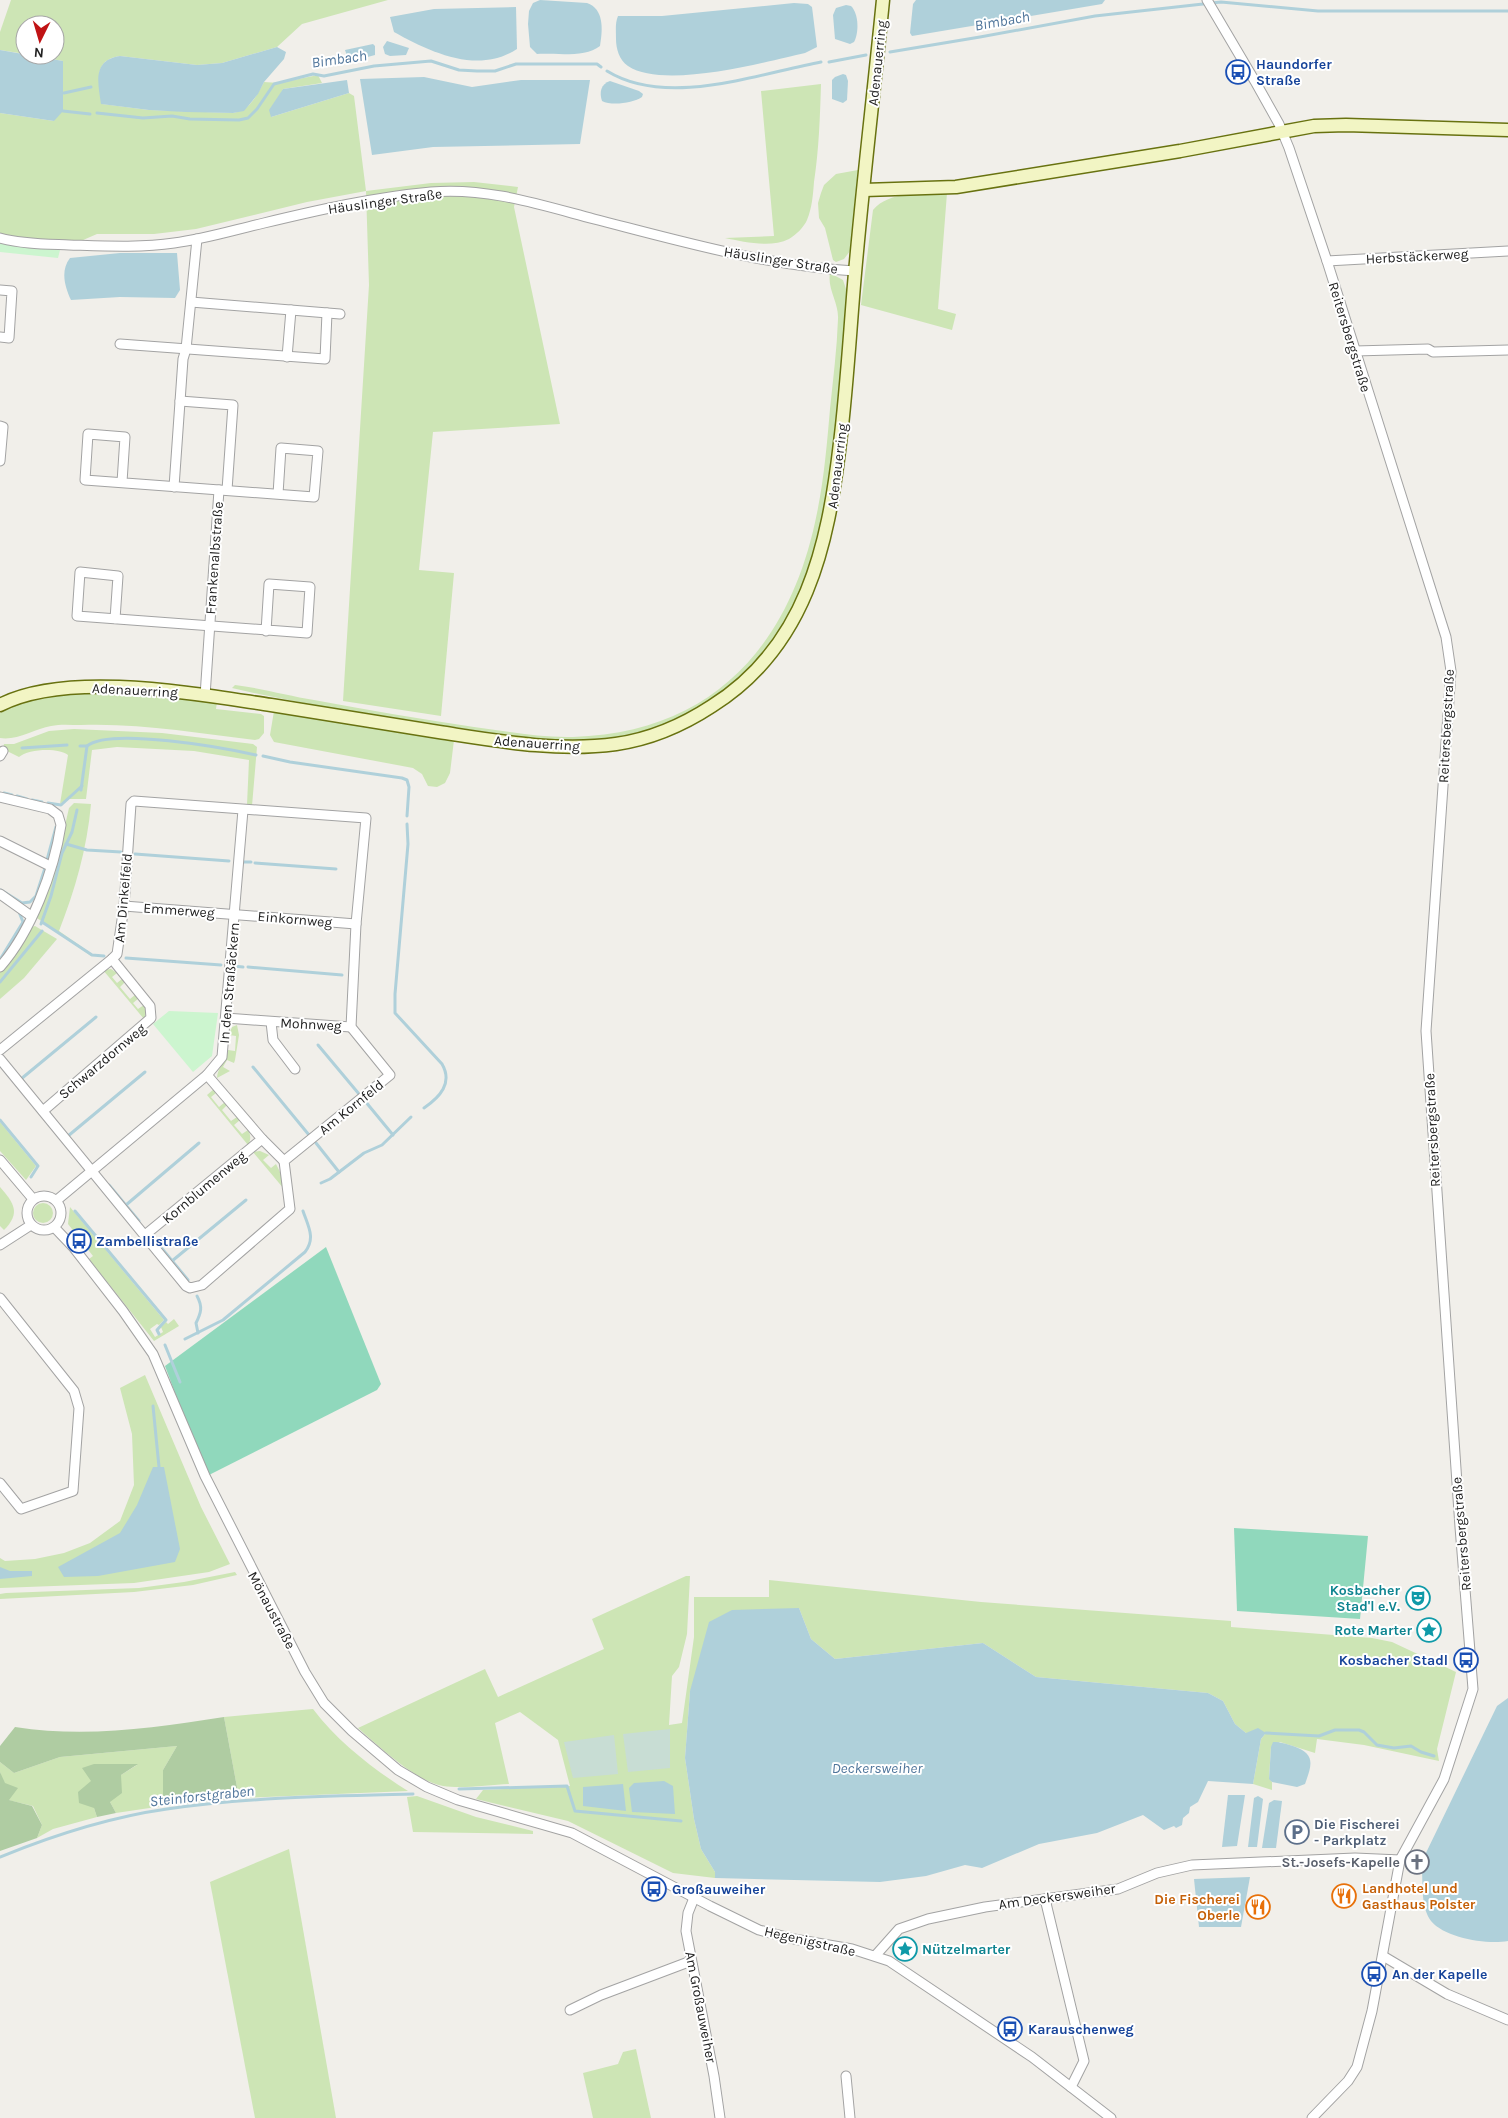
<svg xmlns="http://www.w3.org/2000/svg" width="1508" height="2118" font-family="Karla,sans-serif">
<style>
.grass{fill:#cde5b5}
.forest{fill:#afcca2}
.wetland{fill:#c8ddd4}
.park{fill:#ccf5cf}
.pitch{fill:#90d8bc}
.water{fill:#afd0da}
.lines{fill:none;stroke-linecap:round;stroke-linejoin:round}
.stream{stroke:#afd0da;stroke-width:3}
.street-casing{stroke:#a3a3a3;stroke-width:11}
.secondary-casing{stroke:#687210;stroke-width:15}
.street{stroke:#fff;stroke-width:9}
.secondary{stroke:#f2f5c4;stroke-width:12}
.labels{text-anchor:middle;stroke-width:4;stroke-linejoin:round;paint-order:stroke}
.street-label{font-size:14px;fill:#222;stroke:#fff}
.transit-label{font-size:14px;font-weight:bold;fill:#164399;stroke:#fff;text-anchor:start}
.culture-label{font-size:14px;font-weight:bold;fill:#0d838f;stroke:#fff;text-anchor:end}
.service-label{font-size:14px;font-weight:bold;fill:#4e5e75;stroke:#fff;text-anchor:start}
.worship-label{font-size:14px;font-weight:bold;fill:#5b616d;stroke:#fff;text-anchor:end}
.food-label{font-size:14px;font-weight:bold;fill:#c56008;stroke:#fff;text-anchor:start}
.water-label{font-size:15px;font-style:italic;fill:#4f759b;stroke:#fff}
</style>
<rect width="100%" height="100%" fill="#f1efea"/>
<g class="grass">
<path d="M11,0H388L302,24L277,47L222,63L197,65L120,56C92,60 99,83 102,104L149,110L233,113C250,110 256,97 264,82L279,83L318,75L322,83L283,89L271,117L349,93L354,96L366,191L431,183L474,182L518,187L514,207L560,424L433,432L419,570L454,573L441,716L343,701L369,285L366,191L307,202L196,229L154,234H97L60,250L0,243V113L54,121L63,61L29,55H55V25H25V54L0,50V32Z"/>
<path d="M821,84C820,117 819,149 814,182C813,195 812,208 807,220C804,227 796,235 789,239C771,248 744,242 725,238L774,236L761,91Z"/>
<polygon points="858,170 850,251 844,259 836,262 833,260 825,228 819,218 818,203 821,193 824,185 836,174"/>
<path d="M947,193L938,309L956,314L952,330L861,305L873,210C890,190 922,195 947,193Z"/>
<path d="M830,273L843,280L847,292C839,392 838,499 801,594C789,623 763,656 740,677C645,765 537,740 423,722C359,712 295,703 232,688L235,685C260,688 289,696 314,700C367,710 420,719 474,727C506,731 540,738 573,737C713,733 791,645 817,513C824,479 827,444 830,409C833,379 837,349 838,319C839,303 827,289 830,273Z"/>
<path d="M83,693L155,696L217,702L216,709L261,714L264,716V733L259,739L255,740C197,733 140,723 81,725C71,725 60,724 51,726C35,729 16,741 0,738V713C26,698 53,695 83,693Z"/>
<polygon points="274,711 454,740 450,773 445,783 437,787 428,786 422,774 413,768 274,742 270,735"/>
<path d="M74,729L162,733L253,744L257,747L252,806L247,805L249,760L194,751L117,747L92,750L86,799H67L60,804L68,755C58,747 28,749 19,757L3,749L4,744H14L49,731Z"/>
<path d="M74,803L91,804C87,849 75,890 59,931L92,954L91,956L37,918L60,847L69,808Z"/>
<polygon points="35,926 57,939 24,978 0,999 0,972 32,927"/>
<polygon points="111,969 117,973 112,977 117,983 122,979 125,982 120,987 130,999 135,995 139,998 133,1003 138,1009 144,1005 146,1013 144,1019 103,970"/>
<path d="M237,1025L239,1035L235,1060L234,1063L227,1060L223,1067L230,1071L217,1078C217,1068 226,1061 228,1050L235,1051L236,1036L229,1035L232,1027Z"/>
<path d="M214,1089L216,1093L211,1097L219,1107L225,1102L227,1105L222,1110L231,1121L237,1117L240,1120L234,1125L242,1134L248,1130C251,1135 251,1140 248,1145L207,1095Z"/>
<polygon points="0,1122 36,1166 26,1180 0,1151"/>
<polygon points="260,1151 269,1155 263,1160 271,1168 276,1164 281,1174 284,1189 253,1152"/>
<path d="M0,1187C14,1203 21,1213 4,1230L0,1226Z"/>
<circle cx="43" cy="1213" r="10"/>
<polygon points="70,1207 164,1320 159,1325 157,1324 150,1329 155,1337 163,1332 161,1327 166,1322 168,1324 174,1319 179,1326 154,1341 89,1259 93,1256 68,1224"/>
<polygon points="145,1375 201,1507 230,1564 209,1572 134,1583 0,1588 0,1558 5,1561 35,1559 64,1553 90,1543 120,1521 134,1485 132,1434 120,1388"/>
<polygon points="235,1572 237,1575 193,1585 134,1592 0,1599 0,1594 6,1593 139,1588 184,1582"/>
<path d="M686,1576H690L687,1634L679,1667L672,1676L669,1725L682,1723L694,1637V1597H769V1580L981,1602L1231,1621V1627L1372,1638L1392,1642L1456,1672L1437,1749L1439,1761L1364,1745L1317,1739L1315,1753L1280,1742L1271,1747L1269,1778L1272,1782V1790L1253,1784L1261,1739L1266,1733H1246L1235,1724L1223,1701L1208,1693L1036,1677L983,1643L835,1659L811,1639L799,1608L690,1691L685,1758L694,1819L701,1849L715,1872V1878L673,1873L568,1821L476,1799L483,1790L570,1786L558,1740L520,1712L495,1723L509,1784C489,1785 462,1789 443,1786C415,1781 380,1747 358,1728L485,1669L498,1697L604,1649L592,1619Z"/>
<path d="M313,1709C338,1742 373,1769 408,1791L239,1798L224,1717Z"/>
<polygon points="177,1746 163,1770 163,1806 116,1813 110,1802 121,1775 137,1765 91,1781 94,1808 97,1817 53,1829 37,1838 42,1825 33,1806 8,1800 0,1772 0,1762 14,1773 60,1757"/>
<polygon points="417,1796 476,1817 533,1831 533,1834 413,1832 407,1797"/>
<polygon points="289,1849 336,2118 255,2118 210,1882"/>
<polygon points="636,2049 651,2118 593,2118 583,2073 618,2064 623,2052"/>
</g>
<g class="forest">
<path d="M224,1717L239,1798L163,1806V1770L177,1746L60,1757L14,1773L0,1762V1746L15,1727C86,1738 154,1728 224,1717Z"/>
<polygon points="94,1764 138,1764 121,1775 122,1793 110,1802 116,1813 97,1817 94,1808 79,1803 78,1792 91,1781 82,1768"/>
<polygon points="0,1772 5,1783 18,1788 9,1800 32,1806 42,1825 37,1838 0,1851"/>
</g>
<g class="wetland">
<polygon points="670,1729 670,1768 628,1772 623,1734"/>
<polygon points="614,1735 618,1774 573,1778 564,1742"/>
</g>
<g class="park">
<polygon points="0,243 6,244 60,250 58,258 0,252"/>
<polygon points="169,1011 218,1013 212,1056 193,1072 153,1024"/>
</g>
<g class="pitch">
<polygon points="326,1247 381,1384 377,1390 209,1475 187,1425 165,1366"/>
<polygon points="1234,1528 1368,1536 1360,1619 1237,1611"/>
</g>
<g class="water">
<path d="M540,0L587,3C604,9 603,29 600,46C585,58 556,53 537,54L530,47L528,24L529,11L533,3Z"/>
<polygon points="916,0 1105,0 1102,4 912,36 910,33 913,4"/>
<path d="M794,3L808,4L812,7L817,47L805,53C765,62 664,90 628,66C619,60 616,48 616,39C616,31 615,23 618,16H662Z"/>
<path d="M846,5L851,6C859,14 859,33 854,42L850,44L835,39L833,15L836,8Z"/>
<path d="M516,7L517,49C478,75 430,52 394,32L390,17L434,9Z"/>
<polygon points="387,41 409,48 406,55 390,56 385,54 383,47"/>
<polygon points="373,44 375,46 375,55 349,62 345,50"/>
<path d="M277,47L286,52L284,59L264,82L258,94L244,111L233,113L185,112L149,110L101,104C98,83 92,60 120,56L197,65L222,63Z"/>
<polygon points="0,50 63,61 63,111 54,121 0,113"/>
<polygon points="843,74 846,75 848,81 847,100 843,103 832,99 832,80 835,77"/>
<polygon points="424,77 472,87 521,80 590,80 580,144 433,147 372,155 360,79"/>
<polygon points="347,80 349,93 271,117 269,110 283,89"/>
<path d="M610,81L639,91L643,94L642,97C633,103 612,106 602,101C599,92 601,84 610,81Z"/>
<path d="M120,253H177L180,290L175,298L120,297L71,300C65,287 60,271 70,258Z"/>
<polygon points="153,1467 164,1467 180,1549 175,1562 98,1576 64,1577 58,1567 120,1533 137,1505"/>
<polygon points="0,1567 10,1571 32,1571 32,1576 0,1579"/>
<polygon points="799,1608 811,1639 835,1659 983,1643 1036,1677 1208,1693 1223,1701 1235,1724 1246,1733 1258,1728 1266,1733 1261,1739 1253,1784 1208,1781 1198,1802 1190,1807 1189,1813 1183,1818 1182,1825 1176,1828 1174,1826 1164,1830 1143,1815 1097,1833 1039,1844 982,1868 965,1865 926,1876 880,1882 715,1878 715,1872 701,1849 694,1819 685,1758 690,1691 709,1622 732,1610"/>
<path d="M1508,1698V1941C1487,1945 1445,1938 1431,1921C1421,1907 1423,1887 1422,1871L1426,1870C1429,1864 1429,1861 1424,1857L1497,1706Z"/>
<path d="M1273,1742C1281,1742 1286,1744 1293,1746C1316,1754 1312,1764 1305,1784L1297,1787L1272,1782L1269,1779L1271,1747Z"/>
<polygon points="664,1781 673,1786 675,1814 632,1812 629,1788 634,1783"/>
<polygon points="623,1784 626,1811 583,1806 583,1787"/>
<polygon points="1228,1795 1245,1795 1237,1846 1222,1847"/>
<polygon points="1258,1796 1263,1799 1257,1847 1248,1847 1254,1798"/>
<polygon points="1274,1800 1282,1801 1276,1848 1262,1848 1269,1803"/>
<polygon points="1250,1877 1241,1927 1199,1927 1194,1879"/>
</g>
<g class="lines">
<g class="stream">
<polyline points="890,52 980,37 1095,16 1221,2 1318,11 1508,11"/>
<polyline points="829,62 866,55"/>
<path d="M607,71C667,108 757,74 821,62"/>
<polyline points="64,93 91,87"/>
<polyline points="63,111 90,114"/>
<polyline points="97,113 143,118 172,116 190,119 239,120 248,118 257,109 274,84 313,74 324,76 374,66 431,61 459,70 477,71 495,71 516,64 597,64 601,67"/>
<polyline points="80,746 87,746"/>
<polyline points="22,748 67,745"/>
<polyline points="263,756 290,762 402,778 407,780 409,787 407,816"/>
<path d="M81,790L87,746C110,727 225,748 256,755"/>
<polyline points="4,793 12,795"/>
<polyline points="17,796 27,799"/>
<polyline points="32,800 42,802"/>
<polyline points="48,803 61,805 82,786"/>
<path d="M407,824L408,844L395,994V1013L442,1064C453,1083 440,1097 424,1108"/>
<polyline points="66,844 87,850 121,852"/>
<polyline points="135,854 229,861"/>
<polyline points="47,860 56,827"/>
<polyline points="242,862 251,862"/>
<polyline points="255,863 336,869"/>
<polyline points="1,890 22,903 30,902 36,896 45,868"/>
<polyline points="42,922 92,955 104,956"/>
<polyline points="41,924 51,896 62,853 72,832 77,810"/>
<polyline points="1,958 23,922 19,912"/>
<polyline points="126,958 221,965"/>
<polyline points="233,966 243,967"/>
<polyline points="248,967 342,975"/>
<polyline points="0,982 42,931"/>
<polyline points="318,1045 359,1094"/>
<polyline points="253,1067 309,1135"/>
<polyline points="23,1081 21,1079 96,1017"/>
<polyline points="365,1101 393,1135"/>
<polyline points="0,1120 38,1166 31,1177"/>
<polyline points="68,1136 145,1072"/>
<polyline points="316,1143 339,1172"/>
<polyline points="321,1183 330,1179 364,1153 382,1145 411,1117"/>
<polyline points="109,1185 139,1221"/>
<polyline points="126,1205 199,1143"/>
<polyline points="75,1211 166,1320 157,1330 159,1334"/>
<polyline points="159,1245 188,1280"/>
<polyline points="172,1261 246,1200"/>
<path d="M197,1296C203,1307 201,1313 196,1323L198,1333"/>
<path d="M185,1339L223,1320L305,1252C316,1238 308,1226 303,1211"/>
<polyline points="165,1345 180,1382"/>
<polyline points="153,1406 159,1467"/>
<polyline points="1266,1733 1319,1736 1335,1730 1359,1730 1364,1732 1377,1745 1394,1748 1411,1746 1421,1752 1434,1756"/>
<polyline points="459,1789 567,1786 575,1811 681,1821"/>
<path d="M0,1857C54,1835 110,1817 167,1809C249,1797 332,1796 413,1794"/>
</g>
<g class="street-casing">
<g id="street">
<polyline points="1207,0 1256,83 1279,124 1289,148 1327,261 1446,637 1451,671 1426,1031 1460,1527 1473,1689 1444,1779 1400,1860 1372,2011 1357,2067 1348,2081 1312,2118"/>
<path d="M0,238C22,244 47,244 69,245C103,246 141,248 174,243C205,239 234,230 264,223C318,210 375,197 431,192C487,187 541,205 594,219C680,241 766,266 855,271"/>
<polyline points="1327,261 1508,251"/>
<polyline points="0,290 12,291 9,338 0,337"/>
<polyline points="191,302 340,314"/>
<polyline points="120,344 325,359 327,313"/>
<polyline points="1355,351 1428,349 1433,352 1508,350"/>
<polyline points="287,357 291,310"/>
<polyline points="180,401 233,405 227,490"/>
<polyline points="0,426 3,427 0,461"/>
<path d="M122,482L125,437L88,434L85,480C161,486 238,491 314,497L318,451L281,448L278,494"/>
<polyline points="174,487 183,359 186,349 197,239"/>
<polyline points="115,619 118,576 80,572 77,616 307,633 310,587 269,584 266,631"/>
<polyline points="205,696 219,490"/>
<polyline points="0,756 3,751"/>
<path d="M0,797L50,809L58,815L61,825C54,871 31,932 0,967"/>
<polyline points="0,841 50,866"/>
<polyline points="0,894 31,916"/>
<polyline points="124,906 356,924"/>
<polyline points="226,1018 351,1027"/>
<polyline points="271,1022 273,1040 295,1069"/>
<polyline points="0,1050 112,959 117,954 124,906 131,804 134,801 366,818 356,924 351,1027 390,1075 284,1161 290,1209 202,1285 190,1288 186,1286 0,1059"/>
<polyline points="207,1075 262,1139 284,1161"/>
<polyline points="43,1111 151,1018 150,1006 112,959"/>
<polyline points="0,1160 33,1199"/>
<circle cx="44" cy="1213" r="17"/>
<polyline points="57,1200 207,1075 222,1057 243,810"/>
<polyline points="54,1227 74,1248 123,1311 153,1354 205,1476 305,1672 324,1703 352,1731 398,1770 427,1787 458,1800 572,1833 710,1906 759,1930 794,1939 852,1949 889,1961 1032,2057 1111,2118"/>
<polyline points="145,1235 262,1139"/>
<polyline points="0,1245 31,1225"/>
<polyline points="0,1298 74,1391 79,1408 73,1491 21,1509 0,1483"/>
<polyline points="694,1898 688,1913 686,1931 714,2076 720,2118"/>
<polyline points="1045,1899 1084,2061 1071,2087"/>
<polyline points="875,1956 899,1929 928,1919 985,1907 1118,1889 1157,1873 1192,1865 1355,1858 1400,1860"/>
<polyline points="1383,1956 1447,1994 1508,2020"/>
<polyline points="570,2010 601,1995 691,1961"/>
<polyline points="846,2076 850,2118"/>
</g>
</g>
<g class="secondary-casing">
<g id="secondary">
<polyline points="864,190 956,187 1180,151 1314,126 1346,125 1508,130"/>
<path d="M0,705C68,670 196,694 271,705C327,714 383,723 439,732C498,741 557,752 616,744C651,739 683,725 712,706C806,647 828,546 840,443C847,387 850,330 855,273C863,182 874,91 883,0"/>
</g>
</g>
<use href="#street" class="street"/>
<use href="#secondary" class="secondary"/>
</g>
<defs>
<g id="bus-ring" transform="scale(1.25)"><circle r="9.5" fill="#fff" stroke="#1a4fb4" stroke-width="1.5"/><path d="M-5-6H5V4H4V6H2V4H-2V6H-4V4H-5ZM-3.5-4V0h7V-4ZM-3.5 1.2v1.5H-2V1.2ZM2 1.2v1.5H3.5V1.2Z" fill="#1a4fb4"/></g>
<g id="theatre-ring" transform="scale(1.25)"><circle r="9.5" fill="#fff" stroke="#0f9aa8" stroke-width="1.5"/><path d="M-5-5.5Q0-4 5-5.5V0Q5 5 0 6Q-5 5-5 0ZM-3.3-2.5H-1v1.5H-3.3ZM1-2.5H3.3v1.5H1ZM-2.8 1Q0 5.5 2.8 1Z" fill="#0f9aa8"/></g>
<g id="sight-ring" transform="scale(1.25)"><circle r="9.5" fill="#fff" stroke="#0f9aa8" stroke-width="1.5"/><path d="M0-6L1.8-2.2L6-1.7L2.9 1.2L3.7 5.4L0 3.3L-3.7 5.4L-2.9 1.2L-6-1.7L-1.8-2.2Z" fill="#0f9aa8"/></g>
<g id="parking-ring" transform="scale(1.25)"><circle r="9.5" fill="#fff" stroke="#5c6f8a" stroke-width="1.5"/><path d="M-3.5-5.5H1a3.5 3.5 0 0 1 0 7H-1V5.5H-3.5ZM-1-3.4V-.6H.8a1.4 1.4 0 0 0 0-2.8Z" fill="#5c6f8a"/></g>
<g id="church-ring" transform="scale(1.25)"><circle r="9.5" fill="#fff" stroke="#6b7280" stroke-width="1.5"/><path d="M-1.2-6h2.4v3.5h3.3v2.4h-3.3V6h-2.4V-.1h-3.3v-2.4h3.3Z" fill="#6b7280"/></g>
<g id="restaurant-ring" transform="scale(1.25)"><circle r="9.5" fill="#fff" stroke="#e8710a" stroke-width="1.5"/><path d="M-5-6h1v4h1v-4h1v4h1v-4h1v5L-1.5 .5V6h-2V.5L-5-1ZM5-6V6H3V1.5H1.5Q1.5-4 5-6Z" fill="#e8710a"/></g>
</defs>
<g fill-rule="evenodd">
<use href="#bus-ring" x="1238" y="72"/>
<use href="#bus-ring" x="79" y="1241"/>
<use href="#theatre-ring" x="1418" y="1598"/>
<use href="#sight-ring" x="1429" y="1630"/>
<use href="#bus-ring" x="1466" y="1660"/>
<use href="#parking-ring" x="1297" y="1832"/>
<use href="#church-ring" x="1417" y="1862"/>
<use href="#bus-ring" x="654" y="1889"/>
<use href="#restaurant-ring" x="1344" y="1896"/>
<use href="#restaurant-ring" x="1258" y="1907"/>
<use href="#sight-ring" x="905" y="1949"/>
<use href="#bus-ring" x="1374" y="1974"/>
<use href="#bus-ring" x="1010" y="2029"/>
</g>
<g class="labels">
<g class="street-label">
<text transform="translate(877 63) rotate(-84)" y="5">Adenauerring</text>
<text transform="translate(385 201) rotate(-8)" y="5">Häuslinger Straße</text>
<text transform="translate(1417 256) rotate(-3)" y="5">Herbstäckerweg</text>
<text transform="translate(781 260) rotate(9)" y="5">Häuslinger Straße</text>
<text transform="translate(1350 337) rotate(73)" y="5">Reitersbergstraße</text>
<text transform="translate(837 466) rotate(-83)" y="5">Adenauerring</text>
<text transform="translate(214 558) rotate(-86)" y="5">Frankenalbstraße</text>
<text transform="translate(135 690) rotate(3)" y="5">Adenauerring</text>
<text transform="translate(1446 726) rotate(-87)" y="5">Reitersbergstraße</text>
<text transform="translate(537 743) rotate(4)" y="5">Adenauerring</text>
<text transform="translate(123 898) rotate(-85)" y="5">Am Dinkelfeld</text>
<text transform="translate(179 910) rotate(4)" y="5">Emmerweg</text>
<text transform="translate(295 919) rotate(5)" y="5">Einkornweg</text>
<text transform="translate(229 983) rotate(-85)" y="5">In den Straßäckern</text>
<text transform="translate(311 1024) rotate(3)" y="5">Mohnweg</text>
<text transform="translate(102 1061) rotate(-40)" y="5">Schwarzdornweg</text>
<text transform="translate(351 1107) rotate(-39)" y="5">Am Kornfeld</text>
<text transform="translate(1432 1130) rotate(-93)" y="5">Reitersbergstraße</text>
<text transform="translate(204 1187) rotate(-40)" y="5">Kornblumenweg</text>
<text transform="translate(1461 1534) rotate(-95)" y="5">Reitersbergstraße</text>
<text transform="translate(272 1610) rotate(62)" y="5">Mönaustraße</text>
<text transform="translate(1057 1896) rotate(-8)" y="5">Am Deckersweiher</text>
<text transform="translate(810 1941) rotate(13)" y="5">Hegenigstraße</text>
<text transform="translate(701 2007) rotate(79)" y="5">Am Großauweiher</text>
</g>
<g class="transit-label">
<text x="1256" y="69">Haundorfer<tspan x="1256" dy="16">Straße</tspan></text>
<text x="96" y="1246">Zambellistraße</text>
<text x="1448" y="1665" text-anchor="end">Kosbacher Stadl</text>
<text x="672" y="1894">Großauweiher</text>
<text x="1392" y="1979">An der Kapelle</text>
<text x="1028" y="2034">Karauschenweg</text>
</g>
<g class="culture-label">
<text x="1400" y="1595">Kosbacher<tspan x="1400" dy="16">Stad'l e.V.</tspan></text>
<text x="1412" y="1635">Rote Marter</text>
<text x="922" y="1954" text-anchor="start">Nützelmarter</text>
</g>
<g class="service-label">
<text x="1314" y="1829">Die Fischerei<tspan x="1314" dy="16">- Parkplatz</tspan></text>
</g>
<g class="worship-label">
<text x="1400" y="1867">St.-Josefs-Kapelle</text>
</g>
<g class="food-label">
<text x="1362" y="1893">Landhotel und<tspan x="1362" dy="16">Gasthaus Polster</tspan></text>
<text x="1240" y="1904" text-anchor="end">Die Fischerei<tspan x="1240" dy="16">Oberle</tspan></text>
</g>
<g class="water-label">
<text transform="translate(1002 21) rotate(-10)" y="5">Bimbach</text>
<text transform="translate(339 59) rotate(-8)" y="5">Bimbach</text>
<text x="877" y="1773">Deckersweiher</text>
<text transform="translate(202 1796) rotate(-6)" y="5">Steinforstgraben</text>
</g>
</g>
<g transform="translate(40 40) rotate(185)"><circle r="24" fill="#ffffff" stroke="#a7a7a7"/>
<path d="M0-4L9 19L0 12L-9 19Z" fill="#c01315"/>
<text y="-8" font-size="14" font-weight="bold" text-anchor="middle" fill="#222222">N</text>
</g>
</svg>
